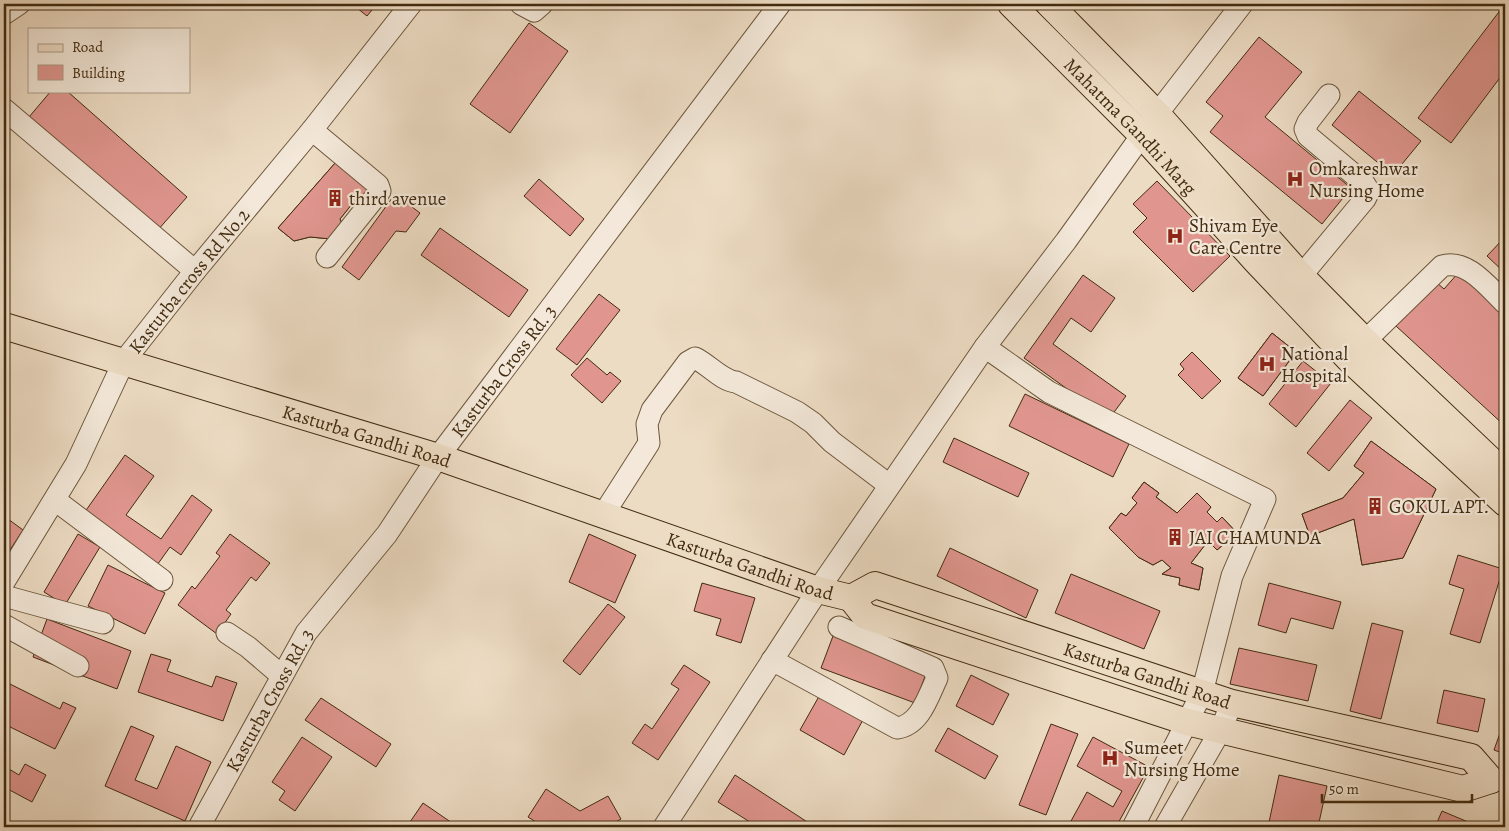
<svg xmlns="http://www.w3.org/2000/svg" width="1509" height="831" font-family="Alegreya,serif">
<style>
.building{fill:#e0968f;stroke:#422b0f}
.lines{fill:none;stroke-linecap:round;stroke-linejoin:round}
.minor-casing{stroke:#6d573c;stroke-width:23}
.major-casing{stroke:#422b0f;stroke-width:28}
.minor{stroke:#f3e8d9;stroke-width:21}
.major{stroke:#eddcc4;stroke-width:26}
.labels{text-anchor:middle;stroke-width:4.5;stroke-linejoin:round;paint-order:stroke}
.street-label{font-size:19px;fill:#422b0f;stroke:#f3e8d9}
.poi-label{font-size:19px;fill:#422b0f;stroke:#f3e8d9;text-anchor:start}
</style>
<rect width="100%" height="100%" fill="#eddcc4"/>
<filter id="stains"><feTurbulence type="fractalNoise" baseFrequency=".004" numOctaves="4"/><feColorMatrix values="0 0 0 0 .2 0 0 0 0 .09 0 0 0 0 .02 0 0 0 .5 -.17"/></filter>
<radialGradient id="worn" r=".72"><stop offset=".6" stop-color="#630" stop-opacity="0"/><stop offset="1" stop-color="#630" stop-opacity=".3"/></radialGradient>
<g class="building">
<polygon points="352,4 377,4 367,16"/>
<polygon points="1505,4 1505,71 1451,143 1418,118"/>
<polygon points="529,23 568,51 510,133 470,104"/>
<polygon points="1259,37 1302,72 1265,117 1351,188 1322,224 1210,132 1223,116 1206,102"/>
<polygon points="51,91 67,91 187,197 157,231 29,117"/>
<polygon points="1359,91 1421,141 1393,175 1332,125"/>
<polygon points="336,162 371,191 359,207 352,204 340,219 342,224 331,239 310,237 294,241 278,228"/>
<polygon points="336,162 371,191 359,207 352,204 340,219 342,224 331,239 310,237 294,241 278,228"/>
<polygon points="539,179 584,219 570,236 524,196"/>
<polygon points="1157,181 1230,256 1193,292 1133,232 1147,218 1133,204"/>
<polygon points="395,194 420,213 406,232 396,231 359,280 342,267"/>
<polygon points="440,228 528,290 509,317 421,255"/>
<polygon points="1504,238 1505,239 1505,273 1487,256"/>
<polygon points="1459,272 1505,311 1505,426 1396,326 1436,282 1444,289"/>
<polygon points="1083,275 1115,298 1091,332 1071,318 1053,344 1126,396 1109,419 1024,358"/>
<polygon points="599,294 620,310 577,365 556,349"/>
<polygon points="1272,333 1296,352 1263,396 1238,378"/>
<polygon points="1272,333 1296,352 1263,396 1238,378"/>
<polygon points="1192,352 1221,381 1202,399 1178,375 1184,369 1180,364"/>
<polygon points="587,358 607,375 610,372 621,381 602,403 571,375"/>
<polygon points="1303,361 1331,383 1296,427 1269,404"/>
<polygon points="1025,394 1129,444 1113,477 1009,426"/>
<polygon points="1350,400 1372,418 1329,471 1307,453"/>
<polygon points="954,438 1029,473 1018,497 943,462"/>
<polygon points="1371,441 1436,489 1403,558 1362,565 1354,519 1310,536 1302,514 1343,498 1364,473 1354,466"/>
<polygon points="1371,441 1436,489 1403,558 1362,565 1354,519 1310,536 1302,514 1343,498 1364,473 1354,466"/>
<polygon points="125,455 154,476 126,515 161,539 192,495 212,510 181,555 170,547 155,568 82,516"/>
<polygon points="1144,482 1159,493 1156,497 1177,513 1197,493 1211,507 1207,512 1217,522 1222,517 1237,533 1217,550 1208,541 1191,563 1203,568 1199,590 1179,585 1180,578 1162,574 1171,568 1162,560 1153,565 1138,557 1109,528 1121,513 1126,516 1137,503 1132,498"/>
<polygon points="1144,482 1159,493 1156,497 1177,513 1197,493 1211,507 1207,512 1217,522 1222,517 1237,533 1217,550 1208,541 1191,563 1203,568 1199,590 1179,585 1180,578 1162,574 1171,568 1162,560 1153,565 1138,557 1109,528 1121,513 1126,516 1137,503 1132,498"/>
<polygon points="4,516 23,530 4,559"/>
<polygon points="78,534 100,547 65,605 44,592"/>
<polygon points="230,534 270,563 256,581 251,577 226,610 231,614 217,634 178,605 192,586 195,589 220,556 216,553"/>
<polygon points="589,534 636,555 615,603 569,582"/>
<polygon points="950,548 1038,590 1026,618 937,576"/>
<polygon points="1458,555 1503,569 1480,643 1450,634 1464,589 1449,584"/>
<polygon points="108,565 165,593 145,634 88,606"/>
<polygon points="1071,574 1160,611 1144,649 1055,613"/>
<polygon points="702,583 755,598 741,643 716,635 721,619 694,611"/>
<polygon points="1269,583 1341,602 1333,629 1291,618 1286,633 1258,625"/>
<polygon points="608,604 625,617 580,675 563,661"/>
<polygon points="47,619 131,651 117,689 33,657"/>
<polygon points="1372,623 1403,631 1381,719 1350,711"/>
<polygon points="833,636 927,671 915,703 821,668"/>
<polygon points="1239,648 1317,665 1308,701 1230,684"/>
<polygon points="151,654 171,660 167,671 212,687 216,676 237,683 223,721 138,692"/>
<polygon points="684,665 710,682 658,760 632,743 645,724 652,729 679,689 671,684"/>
<polygon points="4,672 8,674 4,681 60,709 63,702 76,708 55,749 4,724"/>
<polygon points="971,675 1009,694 993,725 956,706"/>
<polygon points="1444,690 1485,699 1478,732 1437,723"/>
<polygon points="822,691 865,716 844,755 800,730"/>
<polygon points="321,698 391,744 376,767 305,720"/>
<polygon points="1505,719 1505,754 1494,750"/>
<polygon points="1051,724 1078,734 1046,815 1019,805"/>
<polygon points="131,726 154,736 135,780 157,789 176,746 211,762 185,821 105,786"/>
<polygon points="948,728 998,756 985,779 935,751"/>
<polygon points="302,737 332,757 295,811 279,800 285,791 272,782"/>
<polygon points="1093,737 1149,767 1116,827 1082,827 1071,821 1087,792 1113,807 1122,791 1077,766"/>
<polygon points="25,764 46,775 32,802 4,787 4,766 19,775"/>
<polygon points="735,775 815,827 758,827 718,802"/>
<polygon points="1279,775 1327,786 1318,827 1268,827"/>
<polygon points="546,789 580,811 608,796 621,819 607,827 544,827 528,817"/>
<polygon points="423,803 458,827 417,827 410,822"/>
<polygon points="1442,811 1480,827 1435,827"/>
</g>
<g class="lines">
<g class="minor-casing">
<g id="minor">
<polyline points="521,4 534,11 542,4"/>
<polyline points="4,14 19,4"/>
<polyline points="4,109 195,271"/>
<polyline points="312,130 378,185 380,191 327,257"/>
<polyline points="1301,276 1365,199 1369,191 1364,183 1308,136 1305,129 1308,122 1329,95"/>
<path d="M1365,341L1442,266C1467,258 1489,288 1505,303"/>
<polyline points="985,347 1049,392 1265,499 1232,576 1202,693 1133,827"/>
<polyline points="55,500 162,580"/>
<path d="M603,515L649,443L647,424L652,410L688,362L695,358C708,364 722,381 736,382L797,412L813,423L832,442L889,485"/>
<path id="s1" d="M4,582L76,464L124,361L195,271L312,130L411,4"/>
<polyline points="4,596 103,623"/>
<polyline points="4,625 78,666"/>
<polyline points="227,633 248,647 282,676"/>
<path d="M772,660L897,728C920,725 928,697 937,678L933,668L839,627"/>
<path id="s2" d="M199,827L306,633L387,534L438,457L780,4"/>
<polyline points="664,827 818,590 985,347 1066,241 1157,114 1242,4"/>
<polyline points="1165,827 1220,731 1232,703"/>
</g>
</g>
<g class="major-casing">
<g id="major">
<path id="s3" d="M1011,4L1142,135L1256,261L1349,359L1505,503"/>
<polyline points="1049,4 1157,114 1301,276 1365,341 1505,474"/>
<path id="s4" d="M4,326L438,457L818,590L851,598L875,585L1232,703L1471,757L1491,780"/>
<polyline points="851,598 865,616 1187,722 1463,789 1491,780"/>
</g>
</g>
<use href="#minor" class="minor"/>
<use href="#major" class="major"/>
</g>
<defs>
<g id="hospital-bare" transform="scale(1.35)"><path d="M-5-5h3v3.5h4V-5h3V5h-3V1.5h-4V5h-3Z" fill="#8f2418" stroke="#f3e8d9" stroke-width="2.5" paint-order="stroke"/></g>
<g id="building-bare" transform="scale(1.35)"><path d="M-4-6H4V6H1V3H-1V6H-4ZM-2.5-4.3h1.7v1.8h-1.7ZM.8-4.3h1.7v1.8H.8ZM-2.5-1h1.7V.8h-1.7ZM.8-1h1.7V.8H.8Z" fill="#8f2418" stroke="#f3e8d9" stroke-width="2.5" paint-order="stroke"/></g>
</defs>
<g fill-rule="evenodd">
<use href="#hospital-bare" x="1295" y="179"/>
<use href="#building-bare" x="335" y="198"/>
<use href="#hospital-bare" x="1175" y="236"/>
<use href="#hospital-bare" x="1267" y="364"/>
<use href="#building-bare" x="1375" y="506"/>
<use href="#building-bare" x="1175" y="537"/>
<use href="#hospital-bare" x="1110" y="758"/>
</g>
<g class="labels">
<g class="street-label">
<text dy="7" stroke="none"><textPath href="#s3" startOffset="171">Mahatma Gandhi Marg</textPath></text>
<text dy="7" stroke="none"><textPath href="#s1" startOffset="355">Kasturba cross Rd No.2</textPath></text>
<text dy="7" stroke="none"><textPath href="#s2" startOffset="550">Kasturba Cross Rd. 3</textPath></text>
<text dy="7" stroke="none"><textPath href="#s4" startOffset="379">Kasturba Gandhi Road</textPath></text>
<text dy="7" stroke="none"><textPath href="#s4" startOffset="784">Kasturba Gandhi Road</textPath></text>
<text dy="7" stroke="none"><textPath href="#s4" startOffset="1204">Kasturba Gandhi Road</textPath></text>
<text dy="7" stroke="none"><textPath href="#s2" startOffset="145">Kasturba Cross Rd. 3</textPath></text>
</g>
<g class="poi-label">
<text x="1309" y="175">Omkareshwar<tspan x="1309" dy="22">Nursing Home</tspan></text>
<text x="349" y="205">third avenue</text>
<text x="1189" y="232">Shivam Eye<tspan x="1189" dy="22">Care Centre</tspan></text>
<text x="1281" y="360">National<tspan x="1281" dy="22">Hospital</tspan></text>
<text x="1389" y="513">GOKUL APT.</text>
<text x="1189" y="544">JAI CHAMUNDA</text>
<text x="1124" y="754">Sumeet<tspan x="1124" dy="22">Nursing Home</tspan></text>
</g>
</g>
<rect width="1509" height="831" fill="none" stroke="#eddcc4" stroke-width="20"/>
<rect x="5" y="5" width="1499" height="821" fill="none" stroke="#422b0f" stroke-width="2.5"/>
<rect x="10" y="10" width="1489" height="811" fill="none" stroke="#422b0f"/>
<rect x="28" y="28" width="162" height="65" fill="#f3e8d9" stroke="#ac9c88"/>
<rect x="38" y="44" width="25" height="8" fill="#eddcc4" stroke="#ac9c88"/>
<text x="72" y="52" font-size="15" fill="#422b0f">Road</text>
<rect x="38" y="65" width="25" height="15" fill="#e0968f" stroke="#ac9c88"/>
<text x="72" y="78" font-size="15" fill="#422b0f">Building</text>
<path d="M1322 794v8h150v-8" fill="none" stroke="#422b0f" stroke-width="2.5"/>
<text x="1329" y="794" font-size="15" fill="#422b0f" stroke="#f3e8d9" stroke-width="4" paint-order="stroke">50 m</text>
<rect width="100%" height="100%" filter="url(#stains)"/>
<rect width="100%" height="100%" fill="url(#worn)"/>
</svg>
